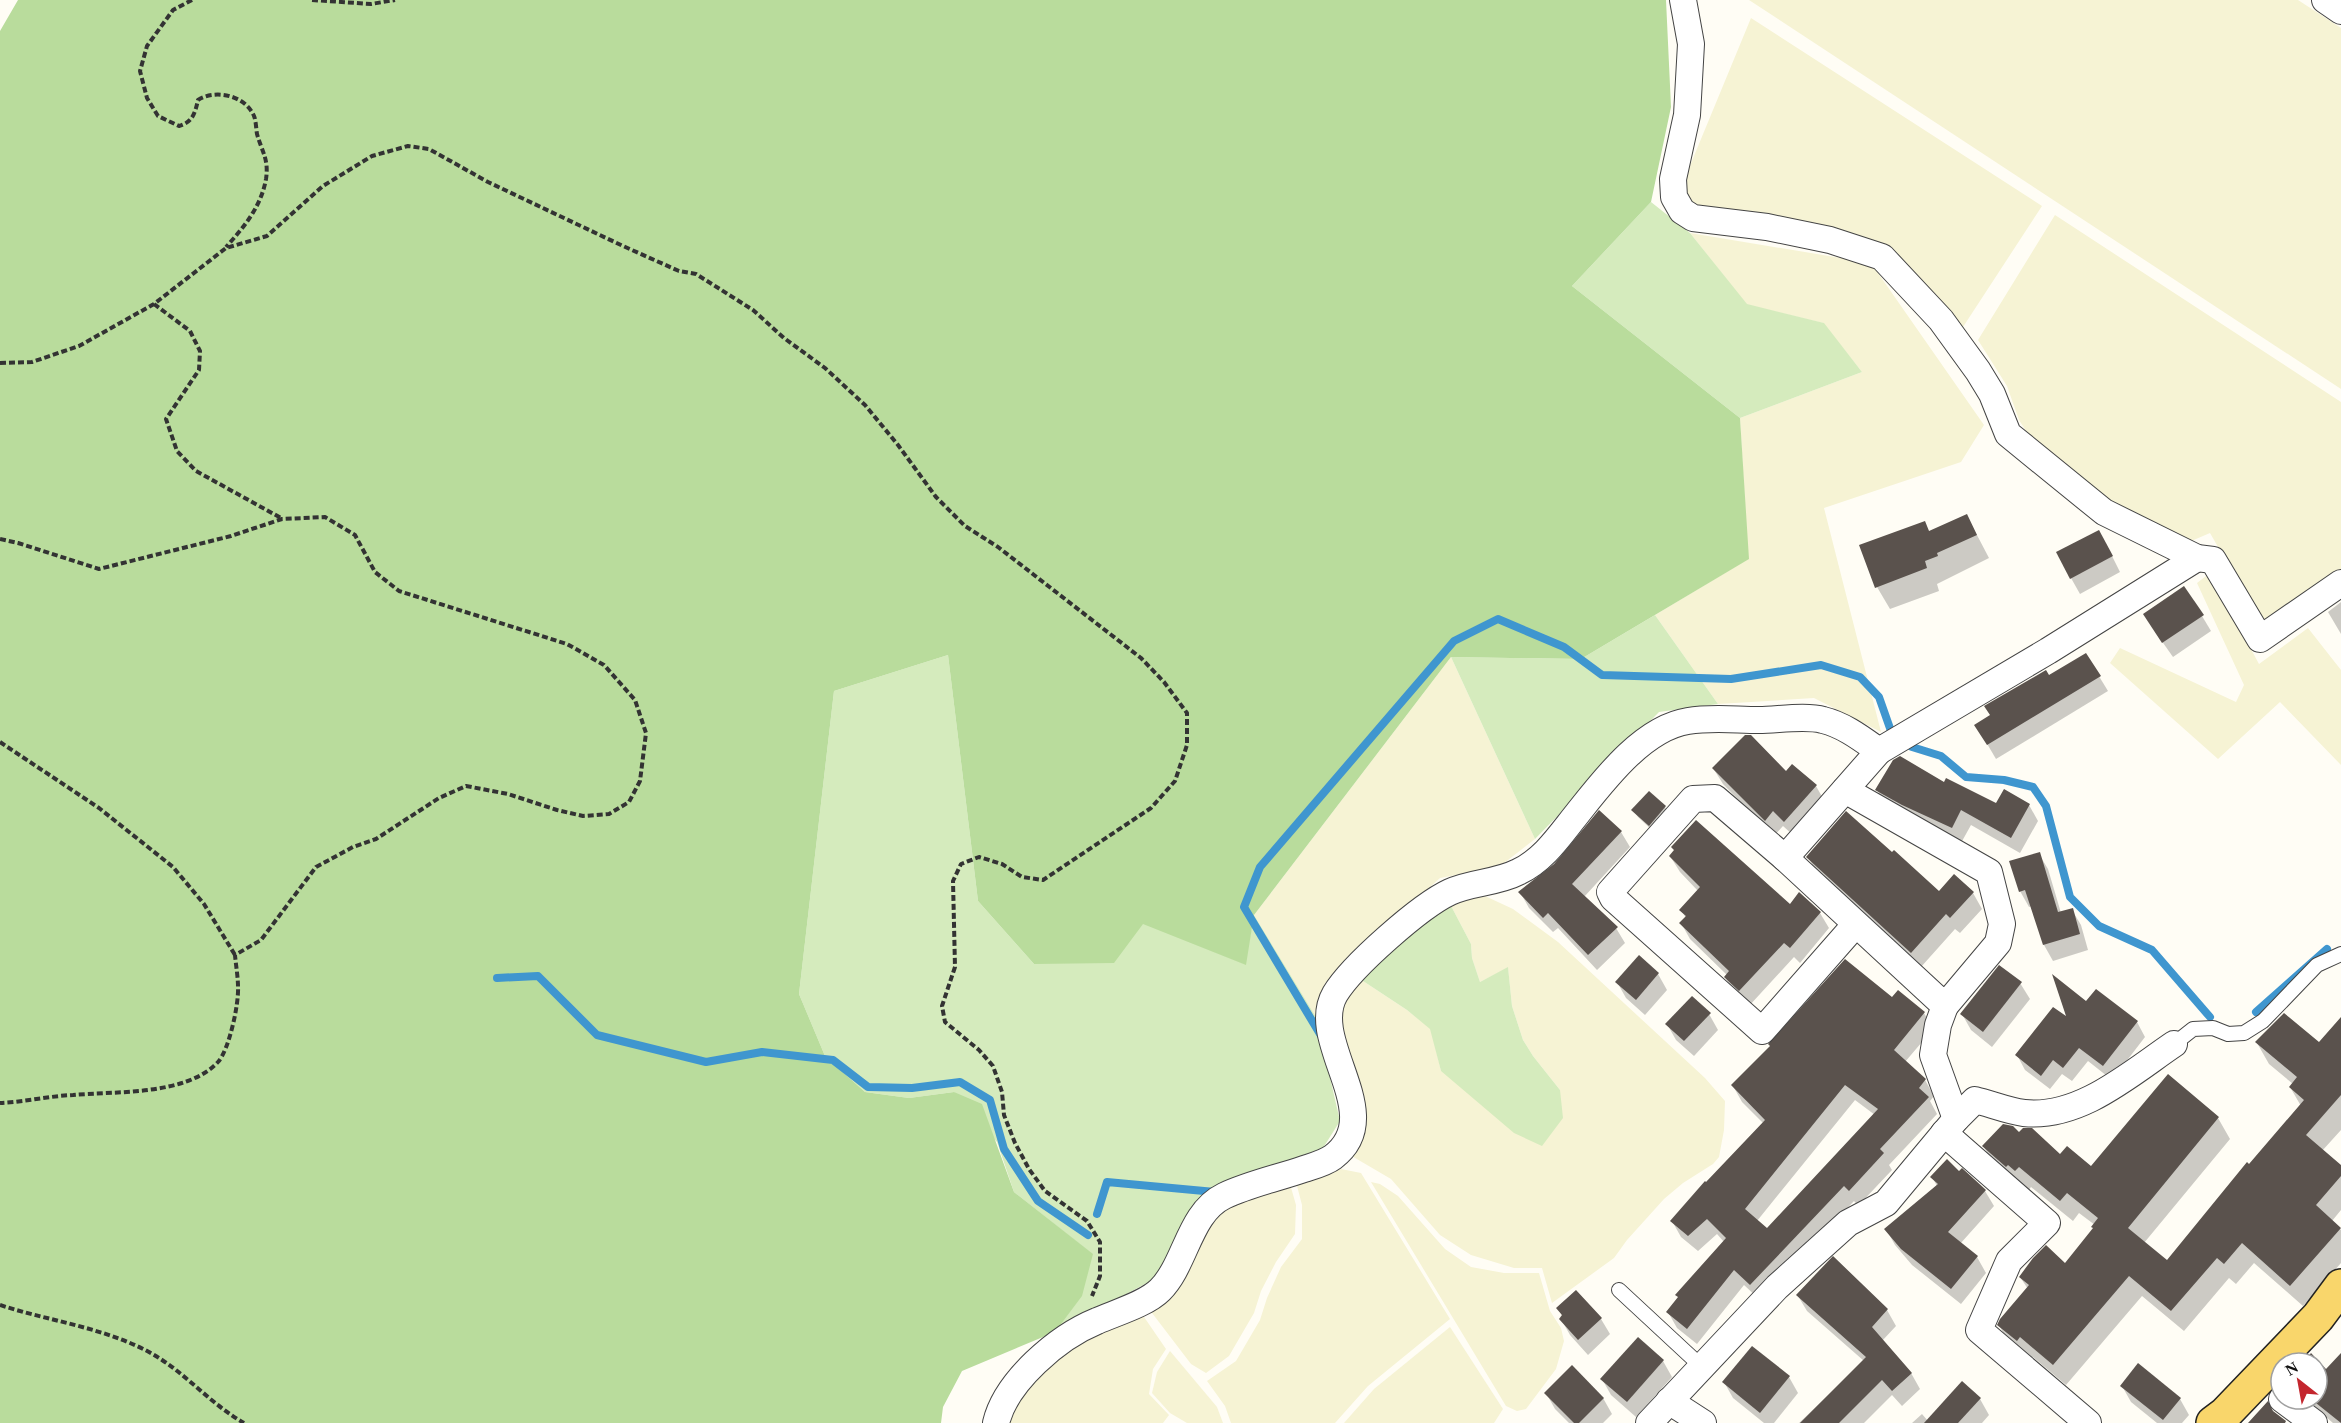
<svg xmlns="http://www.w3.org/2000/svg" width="2341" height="1423" font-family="'Times New Roman',serif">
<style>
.farmland{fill:#f6f3d4}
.green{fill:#d5ebbd}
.forest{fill:#b9dc9c}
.shadow{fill:#0003;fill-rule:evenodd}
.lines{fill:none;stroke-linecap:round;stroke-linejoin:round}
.stream{stroke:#3f96cf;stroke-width:8}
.building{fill:#5a524d;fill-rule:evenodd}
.lane-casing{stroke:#444;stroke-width:16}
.street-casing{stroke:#444;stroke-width:28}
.primary-casing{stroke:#222;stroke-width:36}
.path{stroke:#333;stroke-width:4;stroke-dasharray:6 3;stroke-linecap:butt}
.lane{stroke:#fff;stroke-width:14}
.street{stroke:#fff;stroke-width:26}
.primary{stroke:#f9d66b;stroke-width:33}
</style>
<rect width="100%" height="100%" fill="#fffdf5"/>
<g class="farmland">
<polygon points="1749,0 2298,0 2341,28 2341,389"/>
<polygon points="1751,18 2042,206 1963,327 1914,275 1688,204 1682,185"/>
<polygon points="2055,215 2341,402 2341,572 2269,621 2260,620 2210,533 2189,542 2113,503 2028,434 2019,420 2007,386 1978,340"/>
<polygon points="1690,233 1871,263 1984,425 1961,462 1824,508 1881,732 1814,698 1718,704 1655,615 1748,559 1740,418 1862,372 1823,323 1747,305"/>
<polygon points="2210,573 2259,664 2308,628 2341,670 2341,765 2280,702 2218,759 2110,663 2120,648 2236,702 2244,685 2197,583"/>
<polygon points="1451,657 1535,839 1499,867 1440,878 1325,983 1316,1017 1254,915"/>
<polygon points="1485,896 1513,909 1558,942 1705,1078 1725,1101 1724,1130 1719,1157 1713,1164 1683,1183 1664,1199 1627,1240 1614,1258 1552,1303 1542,1268 1514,1268 1471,1255 1440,1235 1391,1179 1350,1155 1340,1010 1351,989 1360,979 1407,1010 1431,1029 1441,1071 1560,1090 1533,1056 1523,1040 1512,1006 1508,968 1480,982 1472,958 1471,944 1449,902"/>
<polygon points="1341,1169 1361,1173 1450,1319 1368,1386 1335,1423 1231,1423 1225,1406 1207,1381 1236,1361 1260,1320 1267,1298 1281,1267 1302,1239 1302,1205 1296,1182"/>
<polygon points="1371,1182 1380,1184 1398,1196 1445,1249 1471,1267 1504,1273 1539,1273 1550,1311 1561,1328 1564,1341 1556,1369 1526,1409 1517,1411 1506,1406"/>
<polygon points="1290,1184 1296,1205 1295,1234 1276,1262 1261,1291 1254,1313 1229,1356 1206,1373 1191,1364 1149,1309 1201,1232 1229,1204"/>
<polygon points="1142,1314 1166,1349 1153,1369 1149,1394 1169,1415 1163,1423 1004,1423 1022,1389 1071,1341"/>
<polygon points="1450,1327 1503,1409 1494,1423 1344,1423 1374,1389"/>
<polygon points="1170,1351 1217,1407 1223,1423 1187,1423 1170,1413 1152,1393 1157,1372"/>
</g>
<g class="green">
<polygon points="1651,202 1690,233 1747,304 1824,323 1862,372 1740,418 1572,286"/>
<polygon points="1655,615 1718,704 1659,712 1535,839 1451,657 1581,659"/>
<polygon points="948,655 978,901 1034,964 1143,923 1245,964 1254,915 1316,1017 1340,1121 1323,1148 1204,1191 1160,1276 1055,1332 1092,1254 1014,1192 997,1142 954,1092 909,1098 865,1092 825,1056 799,994 834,691"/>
<polygon points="1449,902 1471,944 1472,958 1480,982 1508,967 1512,1006 1523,1040 1533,1056 1560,1090 1563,1118 1542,1146 1514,1133 1441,1071 1430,1029 1407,1010 1360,979"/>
</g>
<polygon class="forest" points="18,0 1666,0 1671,107 1651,202 1572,286 1740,418 1749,559 1581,659 1451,657 1254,915 1246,965 1143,924 1114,963 1034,964 978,901 948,655 834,691 799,994 825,1056 865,1092 909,1098 954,1092 982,1104 1014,1192 1093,1254 1082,1296 1055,1332 962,1371 943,1407 941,1423 0,1423 0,31"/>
<g class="shadow">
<polygon points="1967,516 1989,558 1937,584 1939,591 1890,609 1877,587 1924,523 1930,533"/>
<polygon points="2108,548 2120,572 2080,594 2071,578"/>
<polygon points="2341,602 2341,634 2328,612"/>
<polygon points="2202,616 2211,631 2173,657 2154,630"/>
<polygon points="2086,655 2108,691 1996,759 1976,725"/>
<polygon points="1713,768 1786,773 1816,786 1825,802 1794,836 1783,826 1774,836 1723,784"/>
<polygon points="1944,784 1997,804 2029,805 2038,821 2020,853 1971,825 1961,843 1886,806 1877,790"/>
<polygon points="1649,793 1665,807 1669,815 1654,832 1638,817 1633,810"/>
<polygon points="1621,832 1630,847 1584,897 1616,928 1625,943 1597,970 1558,928 1553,932 1529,908 1520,892"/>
<polygon points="2039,854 2048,869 2061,913 2072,910 2081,925 2088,950 2053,961 2044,945 2032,906 2029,907 2020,891"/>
<polygon points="1670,856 1790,906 1820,913 1829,928 1800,963 1794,957 1749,1006 1735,993 1725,977 1727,975 1690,939 1681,923 1686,918 1681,910 1698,891 1680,872"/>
<polygon points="1808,857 1939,893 1973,893 1982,909 1960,933 1955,929 1921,967 1817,873"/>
<polygon points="1639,957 1658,974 1667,990 1645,1015 1626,998 1617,982"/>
<polygon points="2020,983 2030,999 1992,1047 1971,1030 1962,1014"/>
<path d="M1898,992L1924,1013L1933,1029L1905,1062L1925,1080L1934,1096L1930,1101L1937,1114L1889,1165L1892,1170L1858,1206L1854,1201L1760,1300L1744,1285L1697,1344L1677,1328L1668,1312L1724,1242L1717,1234L1698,1251L1681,1237L1672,1221L1764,1124L1742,1102L1733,1086L1892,999ZM1855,1100L1875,1115L1767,1230L1757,1221Z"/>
<polygon points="2086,1003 2137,1022 2145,1037 2112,1080 2088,1061 2072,1081 2062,1074 2050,1089 2025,1070 2017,1055"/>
<polygon points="1709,1014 1718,1030 1694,1056 1676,1040 1667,1024"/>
<polygon points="2341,1019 2341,1130 2322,1151 2341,1167 2341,1210 2332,1221 2341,1230 2341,1263 2303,1306 2254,1263 2236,1284 2229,1278 2184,1331 2142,1296 2066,1385 2033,1357 2029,1362 2011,1347 1999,1325 2028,1289 2020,1277 2065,1265 2094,1229 2095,1225 2079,1213 2073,1221 2031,1187 2028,1191 1996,1168 1984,1147 2019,1134 2060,1156 2092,1168 2168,1077 2218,1118 2230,1139 2144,1243 2167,1262 2301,1106 2290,1087 2293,1084 2269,1064 2257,1043 2319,1044"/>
<polygon points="1959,1173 1985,1191 1994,1206 1960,1244 1977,1257 1986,1273 1961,1304 1912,1265 1895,1245 1886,1229 1937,1186 1932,1177"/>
<polygon points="1833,1259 1887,1310 1896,1326 1882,1341 1911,1373 1920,1389 1902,1406 1892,1395 1864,1423 1799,1423 1864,1361 1807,1311 1798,1296"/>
<polygon points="1558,1309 1601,1319 1610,1334 1588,1355 1570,1335 1561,1319 1563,1317"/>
<polygon points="2310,1354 2326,1371 2341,1355 2341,1423 2333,1423 2318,1410 2294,1399 2317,1399 2317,1363 2302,1363"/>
<polygon points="1663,1361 1672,1377 1636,1417 1611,1395 1602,1379"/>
<polygon points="1789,1377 1798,1393 1774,1423 1764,1423 1733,1398 1724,1382"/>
<polygon points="2122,1386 2180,1399 2189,1415 2182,1423 2157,1423 2131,1402"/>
<polygon points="1546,1393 1603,1398 1612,1414 1603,1423 1569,1423 1555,1409"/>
<polygon points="1980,1399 1989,1415 1982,1423 1912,1423 1922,1414 1928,1421"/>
</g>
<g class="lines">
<g class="stream">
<polyline points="1912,747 1941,756 1966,777 2004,780 2033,787 2046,806 2070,897 2099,926 2152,950 2210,1017"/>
<polyline points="497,978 538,976 597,1035 706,1062 762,1052 833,1060 868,1087 912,1088 960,1082 990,1100 1004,1149 1038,1201 1088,1235"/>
<polyline points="2256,1012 2327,949"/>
<polyline points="1323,1039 1244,907 1260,867 1454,641 1498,619 1564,647 1602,675 1731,679 1821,665 1860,677 1879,697 1892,734"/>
<polyline points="1097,1214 1107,1182 1215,1192"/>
</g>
</g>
<g class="building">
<polygon points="1967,514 1977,535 1937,553 1938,556 1925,561 1927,568 1875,588 1859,545 1925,521 1929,531"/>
<polygon points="2099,530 2113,556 2070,579 2056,552"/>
<polygon points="2184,586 2204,615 2162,643 2143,614"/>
<polygon points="2086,653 2101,676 1987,745 1974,725 1990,715 1984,706 2046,670 2049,675"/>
<polygon points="1745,735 1751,735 1786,771 1792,764 1817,785 1784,822 1773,811 1765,821 1712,768"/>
<polygon points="1900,756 1944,782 1946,778 1996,803 2004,789 2030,804 2011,838 1961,810 1952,828 1902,805 1875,790 1893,760"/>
<polygon points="1649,791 1666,806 1649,826 1631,810"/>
<polygon points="1599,810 1622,831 1572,884 1618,927 1588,955 1548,913 1543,918 1518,892 1554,864"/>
<polygon points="1846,811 1892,852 1894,850 1939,891 1954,874 1974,892 1950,918 1946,914 1911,953 1806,857"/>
<polygon points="1696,820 1790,904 1799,892 1821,912 1790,948 1784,943 1739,991 1724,977 1729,971 1679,923 1686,916 1679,910 1700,887 1669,856 1674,850 1671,847"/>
<polygon points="2040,852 2058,912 2073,908 2080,934 2043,945 2025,890 2019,892 2009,861"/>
<polygon points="1639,955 1659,973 1636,1000 1615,982"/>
<path d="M1845,959L1892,997L1898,990L1925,1012L1894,1050L1926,1079L1919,1088L1929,1097L1880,1149L1884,1153L1849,1191L1844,1186L1750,1285L1734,1270L1687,1329L1666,1312L1678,1297L1675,1295L1726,1238L1707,1219L1688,1236L1670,1221L1705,1181L1706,1182L1765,1120L1731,1085L1770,1046L1768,1044ZM1845,1085L1878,1109L1767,1228L1745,1209Z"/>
<polygon points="1999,965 2022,982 1983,1032 1960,1014"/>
<polygon points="2052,974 2086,1001 2096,989 2138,1021 2103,1066 2079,1048 2063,1068 2053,1060 2041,1076 2015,1055 2053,1007 2066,1016"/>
<polygon points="1692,996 1711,1013 1684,1041 1665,1024"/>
<polygon points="2284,1013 2319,1042 2341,1017 2341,1095 2306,1135 2341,1165 2341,1176 2316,1205 2341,1228 2290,1286 2242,1243 2224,1264 2217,1258 2171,1311 2129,1276 2053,1365 2020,1337 2017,1341 1997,1325 2000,1319 2029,1285 2019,1277 2033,1258 2046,1245 2065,1263 2093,1228 2091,1227 2098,1218 2067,1193 2060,1201 2019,1167 2015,1171 2008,1165 2006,1167 1982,1146 2003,1124 2013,1126 2019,1132 2023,1128 2032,1128 2060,1154 2067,1146 2091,1166 2168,1074 2219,1117 2128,1228 2167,1260 2247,1162 2249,1164 2304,1100 2289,1087 2297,1077 2255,1042"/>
<polygon points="1947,1159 1959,1171 1962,1168 1986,1190 1948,1232 1978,1256 1951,1289 1901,1249 1884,1229 1938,1184 1930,1177"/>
<polygon points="1833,1256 1888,1309 1872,1327 1912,1373 1892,1391 1882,1380 1839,1423 1800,1423 1866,1357 1796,1295"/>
<polygon points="1576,1290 1602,1318 1578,1340 1559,1319 1562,1315 1556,1308"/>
<polygon points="1638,1337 1664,1360 1627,1402 1600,1379"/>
<polygon points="1752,1346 1790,1376 1760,1413 1722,1382"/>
<polygon points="2311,1353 2326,1369 2341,1353 2341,1423 2311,1399 2317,1399 2317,1363 2303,1363"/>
<polygon points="2138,1363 2181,1398 2163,1420 2120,1386"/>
<polygon points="1572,1365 1604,1398 1579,1423 1574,1423 1544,1393"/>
<polygon points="1962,1381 1981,1398 1958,1423 1924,1423"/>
<polygon points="2268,1401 2273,1411 2286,1421 2285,1423 2248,1423"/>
</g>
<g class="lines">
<g class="lane-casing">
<g id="lane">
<polyline points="2174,1044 2193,1029 2213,1028 2228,1034 2244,1033 2263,1021 2317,965 2341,954"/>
<polyline points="1619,1290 1702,1367"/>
</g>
</g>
<g class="street-casing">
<g id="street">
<polyline points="1683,0 1691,44 1687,115 1673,179 1674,197 1682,211 1693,218 1767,227 1830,240 1882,257 1941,320 1978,371 1992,394 2008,434 2104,512 2197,558 2213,560 2260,639 2341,583"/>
<polyline points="2325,0 2341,11"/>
<polyline points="1785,858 1945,1006 1998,943 2002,924 1989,872 1845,790"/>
<polyline points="1855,925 1762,1031 1613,898 1610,892 1693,799 1715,798 1785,858 1879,751"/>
<polyline points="1945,1006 1938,1025 1933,1055 1956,1119"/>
<polyline points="1944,1133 2047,1223 2009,1261 1979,1330 2088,1423"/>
<polyline points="2282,1399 2314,1423"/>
<polyline points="1669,1401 1703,1423"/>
<path d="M996,1423C1006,1381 1058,1337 1097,1321C1115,1313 1146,1304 1160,1290C1186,1264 1189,1213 1224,1196C1249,1184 1278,1178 1304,1169C1313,1166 1325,1163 1333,1157C1389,1115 1307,1042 1335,994C1352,966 1420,906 1450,892C1471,882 1497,883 1518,872C1544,860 1560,835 1577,814C1604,780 1643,728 1688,721C1711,717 1736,720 1759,720C1777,720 1806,715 1823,720C1844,725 1862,739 1879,751L2048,651L2197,558"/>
<path d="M1649,1423L1777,1287L1848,1223L1886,1203L1956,1119L1975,1100C1991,1104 2008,1111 2024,1113C2080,1119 2131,1073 2174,1044"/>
</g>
</g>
<g class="primary-casing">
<polyline id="primary" points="2213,1423 2225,1414 2318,1317 2341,1286"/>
</g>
<g class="path">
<path d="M192,0L173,10L147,46L140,71L147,98L158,116L179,126C193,122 195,113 198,100C215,89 245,95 254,116C256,121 256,128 257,134C262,152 269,159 266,179C261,207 244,227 226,247"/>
<polyline points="312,0 371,4 395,0"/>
<polyline points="154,304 190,331 200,351 199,370 166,419 177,451 196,471 281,518"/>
<polyline points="0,363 32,362 79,346 154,304 226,248 267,236 323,186 372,156 408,146 429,149 488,182 623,246 679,271 696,274 753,310 784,338 825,368 865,405 898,445 936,497 965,526 998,547 1141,658 1164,682 1187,713 1187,745 1175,781 1151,808 1043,880 1022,877 1002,864 979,857 961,864 953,881 955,967 942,1006 945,1022 979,1050 993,1066 1002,1092 1004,1115 1015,1143 1029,1169 1045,1191 1087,1221 1100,1242 1100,1276 1092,1296"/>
<path d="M0,539L18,543L99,569L231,536L282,519L325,517L355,535L375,572L399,591L567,644L604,665L635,700L646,733L640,781L629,802L609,814L583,816L557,810L508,794L466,786L439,798L376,839L353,847L316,867L261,940L235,955C236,966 238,977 238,987C239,1004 229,1050 218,1062C186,1096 116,1091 73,1095C49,1096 24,1102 0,1103"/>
<polyline points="0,742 99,808 173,867 204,904 235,955"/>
<path d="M0,1305C49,1321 102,1327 149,1352C184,1371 209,1403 244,1423"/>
</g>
<use href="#lane" class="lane"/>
<use href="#street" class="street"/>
<use href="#primary" class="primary"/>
</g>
<g transform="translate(2299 1381) rotate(329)"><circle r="28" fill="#ffffff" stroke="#a0a0a0" stroke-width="1.5"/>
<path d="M0-4.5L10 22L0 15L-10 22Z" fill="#c4262e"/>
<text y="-9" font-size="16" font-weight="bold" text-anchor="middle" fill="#111111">N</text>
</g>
</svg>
